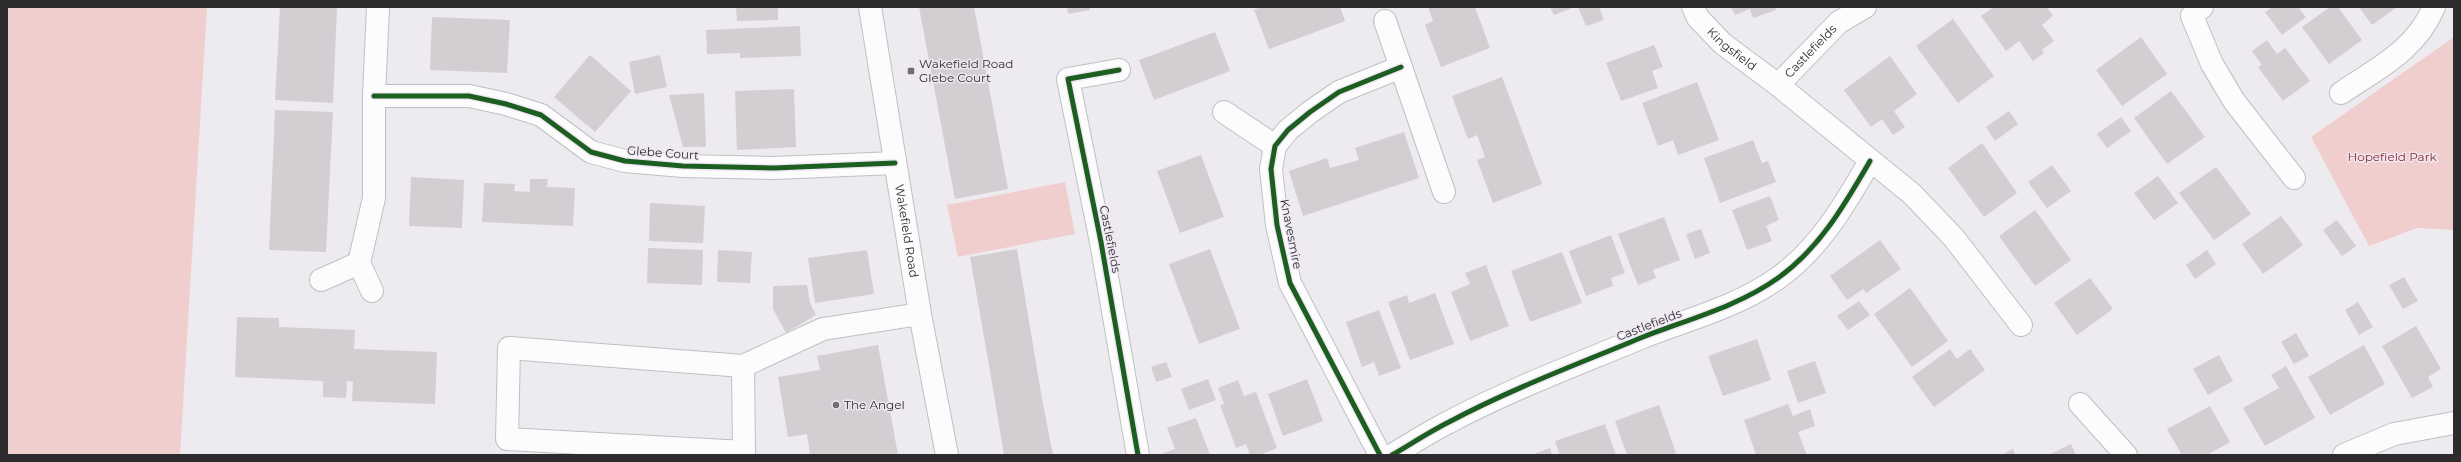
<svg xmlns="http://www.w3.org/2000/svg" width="2461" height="462" font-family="Montserrat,sans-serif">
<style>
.green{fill:#f0cece}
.building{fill:#d2ced2}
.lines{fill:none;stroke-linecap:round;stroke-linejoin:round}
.minor-casing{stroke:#c1bfc3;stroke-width:24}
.major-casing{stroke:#c1bfc3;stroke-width:24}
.minor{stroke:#fcfcfd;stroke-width:22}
.major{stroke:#fcfcfd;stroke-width:22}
.cycleway-casing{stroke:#efe8f3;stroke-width:8}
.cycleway{stroke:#1b5e20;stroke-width:5}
.poi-dot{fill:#716e73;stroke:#efe8f3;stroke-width:1.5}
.labels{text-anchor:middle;stroke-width:3;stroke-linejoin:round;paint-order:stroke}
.street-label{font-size:12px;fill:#2e2b2f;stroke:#efe8f3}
.poi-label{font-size:12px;fill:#2e2b2f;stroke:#efe8f3;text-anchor:start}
.park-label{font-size:12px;fill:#8e252d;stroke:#efe8f3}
</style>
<rect width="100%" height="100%" fill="#eeebf0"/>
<g class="green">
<polygon points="7,7 207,7 180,455 7,455"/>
<polygon points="2454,37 2454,230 2417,228 2369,246 2311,137"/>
<polygon points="1065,182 1075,234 958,257 947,205"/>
</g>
<g class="building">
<polygon points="280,7 337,7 333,103 275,100"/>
<polygon points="736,7 778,7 778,20 737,21"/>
<polygon points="919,7 974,7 1008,189 955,199"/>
<polygon points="1067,7 1089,7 1090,10 1068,14"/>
<polygon points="1261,7 1340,7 1345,21 1269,49 1254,10"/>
<polygon points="1428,7 1475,7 1490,48 1441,67 1425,25 1433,21"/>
<polygon points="1550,7 1575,7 1554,15"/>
<polygon points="1578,7 1599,7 1604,20 1586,26"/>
<polygon points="1731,7 1775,7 1776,10 1753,18 1750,9 1735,15"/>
<polygon points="1994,7 2047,7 2053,16 2042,25 2054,41 2042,50 2044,53 2033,61 2019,41 2006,51 1981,16"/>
<polygon points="2273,7 2298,7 2306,17 2282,35 2265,12"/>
<polygon points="2330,7 2338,7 2362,40 2329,64 2302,27"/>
<polygon points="2359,7 2397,7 2372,25"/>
<polygon points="432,17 510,20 507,73 430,70"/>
<polygon points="1953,19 1994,76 1958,103 1916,46"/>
<polygon points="800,26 801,56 740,58 740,53 707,54 706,30"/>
<polygon points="1215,32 1230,71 1154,100 1139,60"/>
<polygon points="2141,37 2167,74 2122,106 2096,70"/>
<polygon points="2267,40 2277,54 2285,48 2310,81 2283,101 2258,67 2262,65 2252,51"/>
<polygon points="1654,45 1663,67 1652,71 1658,88 1621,101 1606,63"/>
<polygon points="590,55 631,91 595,132 554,97"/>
<polygon points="660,55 667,87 635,94 629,62"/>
<polygon points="1890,56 1917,94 1894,111 1905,127 1893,135 1882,119 1871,127 1844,90"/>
<polygon points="1502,77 1542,184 1493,203 1477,160 1485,157 1477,135 1468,139 1452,96"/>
<polygon points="1697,82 1719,140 1678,155 1673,140 1658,146 1642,103"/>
<polygon points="794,89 796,147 737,150 735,91"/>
<polygon points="2171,91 2205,137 2167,164 2134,118"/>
<polygon points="704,93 706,147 683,147 669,95"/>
<polygon points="275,110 333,112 326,252 269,250"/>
<polygon points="2009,111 2018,124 1995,141 1986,127"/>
<polygon points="2121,117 2131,131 2107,148 2097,134"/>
<polygon points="1404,132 1419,178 1303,216 1289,171 1327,158 1330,168 1359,160 1355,148"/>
<polygon points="1753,140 1762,163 1768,161 1776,182 1720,203 1704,158"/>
<polygon points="1982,143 2017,193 1984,217 1948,168"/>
<polygon points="1201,155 1224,217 1180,233 1157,171"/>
<polygon points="2052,165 2071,191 2047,208 2028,182"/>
<polygon points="2216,167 2251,214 2214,240 2179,193"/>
<polygon points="2158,176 2178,203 2154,220 2134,193"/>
<polygon points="411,177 464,180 462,228 409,226"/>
<polygon points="530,179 548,179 547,187 575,188 573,226 482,222 484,183 515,184 514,191 530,192"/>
<polygon points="1770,196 1779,220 1766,226 1772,241 1747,250 1732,210"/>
<polygon points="650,203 705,206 703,243 649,241"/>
<polygon points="2035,210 2071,260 2035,286 1999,236"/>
<polygon points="2281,216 2303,245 2263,274 2242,244"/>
<polygon points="1664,217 1680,260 1653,270 1656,278 1638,285 1618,234"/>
<polygon points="2337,220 2356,246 2342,256 2323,230"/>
<polygon points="1701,229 1710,253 1695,259 1686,234"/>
<polygon points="1611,235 1625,273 1611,278 1613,286 1586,296 1569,251"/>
<polygon points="1880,240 1901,269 1866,293 1863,289 1847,300 1830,276"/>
<polygon points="648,248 703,250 702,285 647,283"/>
<polygon points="1017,249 1041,393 1053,455 1004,455 991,377 970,257"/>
<polygon points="1210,249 1240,329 1199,344 1169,264"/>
<polygon points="718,250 752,252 750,283 717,282"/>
<polygon points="867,250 874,294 815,303 808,258"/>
<polygon points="2207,250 2216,264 2195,279 2186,265"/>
<polygon points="1562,252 1582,303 1530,322 1511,271"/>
<polygon points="1486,265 1509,326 1470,341 1451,292 1470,284 1465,273"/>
<polygon points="2404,277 2418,301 2403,309 2389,285"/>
<polygon points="2090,278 2113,309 2077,335 2054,303"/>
<polygon points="807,285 810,303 816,315 786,333 773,309 773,286"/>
<polygon points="1910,288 1948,341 1912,367 1874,314"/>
<polygon points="1435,293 1454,344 1410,360 1388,302 1407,295 1409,303"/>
<polygon points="1859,301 1870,315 1848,330 1837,316"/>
<polygon points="2358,302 2373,327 2359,335 2345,310"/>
<polygon points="1379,310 1401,368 1379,376 1374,362 1362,367 1346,322"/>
<polygon points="237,317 279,318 279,327 355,330 354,349 437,352 435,404 352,401 353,382 347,381 346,398 323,397 323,381 235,377"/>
<polygon points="2416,326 2441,369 2428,377 2433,387 2412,398 2382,346"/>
<polygon points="2296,333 2309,356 2294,364 2281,342"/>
<polygon points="1757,339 1771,380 1723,396 1708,356"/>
<polygon points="878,345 898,455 810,455 807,434 788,437 778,377 820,370 817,356"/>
<polygon points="2364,345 2385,384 2330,415 2308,377"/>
<polygon points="1950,349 1957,359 1970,349 1985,370 1934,407 1912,377"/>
<polygon points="2219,355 2233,381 2208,395 2193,369"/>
<polygon points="1815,361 1826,393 1798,403 1787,371"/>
<polygon points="1166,362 1172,377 1156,382 1151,367"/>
<polygon points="2286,366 2315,418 2265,446 2243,408 2279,388 2271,375"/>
<polygon points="1208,379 1216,400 1189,410 1181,389"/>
<polygon points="1307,379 1323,421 1283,436 1268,394"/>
<polygon points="1238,380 1244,396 1256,392 1277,448 1260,455 1250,455 1246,444 1236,448 1220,405 1224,404 1218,388"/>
<polygon points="1788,404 1793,416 1810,409 1815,426 1798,432 1807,455 1756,455 1744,420"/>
<polygon points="1659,405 1676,453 1669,455 1627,455 1615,421"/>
<polygon points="2210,406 2230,442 2207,455 2182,455 2167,429"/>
<polygon points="1196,418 1210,455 1158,455 1175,449 1167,428"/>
<polygon points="1605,424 1616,455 1560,455 1555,441"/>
<polygon points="2071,444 2076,455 2048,455"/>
<polygon points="1550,448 1552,455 1531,455"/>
<polygon points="2013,449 2015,455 2001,455"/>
</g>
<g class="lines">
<g class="minor-casing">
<g id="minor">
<path id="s1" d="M1693,7L1698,18L1723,44L1778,85L1912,194L1954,238L2021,325"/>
<polyline points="2202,7 2192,16 2212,64 2234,101 2294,178"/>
<polyline points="1385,21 1444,192"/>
<polyline points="1119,70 1068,79 1101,242 1138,455"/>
<path id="s2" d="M1778,85L1839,22L1865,7"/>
<path d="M2341,93C2378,68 2416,50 2434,7"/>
<polyline points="374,96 469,96 506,104 541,115 591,152 625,161 683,166 774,168 895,163"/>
<polyline points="1224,112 1275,146"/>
<polyline points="359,263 374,198 374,96 378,7"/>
<polyline points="321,280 359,263 372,291"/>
<polyline points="743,366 744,452 507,439 509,348 743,366 823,329 920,314"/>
<polyline points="2080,404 2126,455"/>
<polyline points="1380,455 1290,283 1277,225 1271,169 1275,146 1288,130 1310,112 1339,92 1401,67"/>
<path d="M1392,455C1411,444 1429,432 1449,422C1511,389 1578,364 1643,337C1689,319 1737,307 1778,278C1820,248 1845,204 1870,161"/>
<polyline points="2344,455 2394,434 2454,423"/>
</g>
</g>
<g class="major-casing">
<g id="major">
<path id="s3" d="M870,7L920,314L947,455"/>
</g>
</g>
<use href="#minor" class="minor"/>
<use href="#major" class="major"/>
<g class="cycleway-casing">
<g id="cycleway">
<polyline points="1119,70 1068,79 1101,242 1138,455"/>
<polyline points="374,96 469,96 506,104 541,115 591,152 625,161 683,166 774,168 895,163"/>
<polyline points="1380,455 1290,283 1277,225 1271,169 1275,146 1288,130 1310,112 1339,92 1401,67"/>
<path d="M1392,455C1411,444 1429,432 1449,422C1511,389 1578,364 1643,337C1689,319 1737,307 1778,278C1820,248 1845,204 1870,161"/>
</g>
</g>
<use href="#cycleway" class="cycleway"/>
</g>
<g class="poi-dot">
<rect x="907" y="67" width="8" height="8" rx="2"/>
<circle cx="836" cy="405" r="4"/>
</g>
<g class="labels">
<g class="street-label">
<text dy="4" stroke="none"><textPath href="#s1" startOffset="58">Kingsfield</textPath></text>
<text dy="4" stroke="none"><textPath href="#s2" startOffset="47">Castlefields</textPath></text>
<text transform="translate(663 153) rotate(4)" y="4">Glebe Court</text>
<text dy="4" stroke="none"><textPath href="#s3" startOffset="227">Wakefield Road</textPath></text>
<text transform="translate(1291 234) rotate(79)" y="4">Knavesmire</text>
<text transform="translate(1110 239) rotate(79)" y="4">Castlefields</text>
<text transform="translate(1649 325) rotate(-21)" y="4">Castlefields</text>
</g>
<g class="poi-label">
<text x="919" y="68">Wakefield Road<tspan x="919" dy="14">Glebe Court</tspan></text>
<text x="844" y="409">The Angel</text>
</g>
<g class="park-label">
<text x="2392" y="161">Hopefield Park</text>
</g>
</g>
<rect width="2461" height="462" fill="none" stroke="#2e2b2f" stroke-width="16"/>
</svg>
